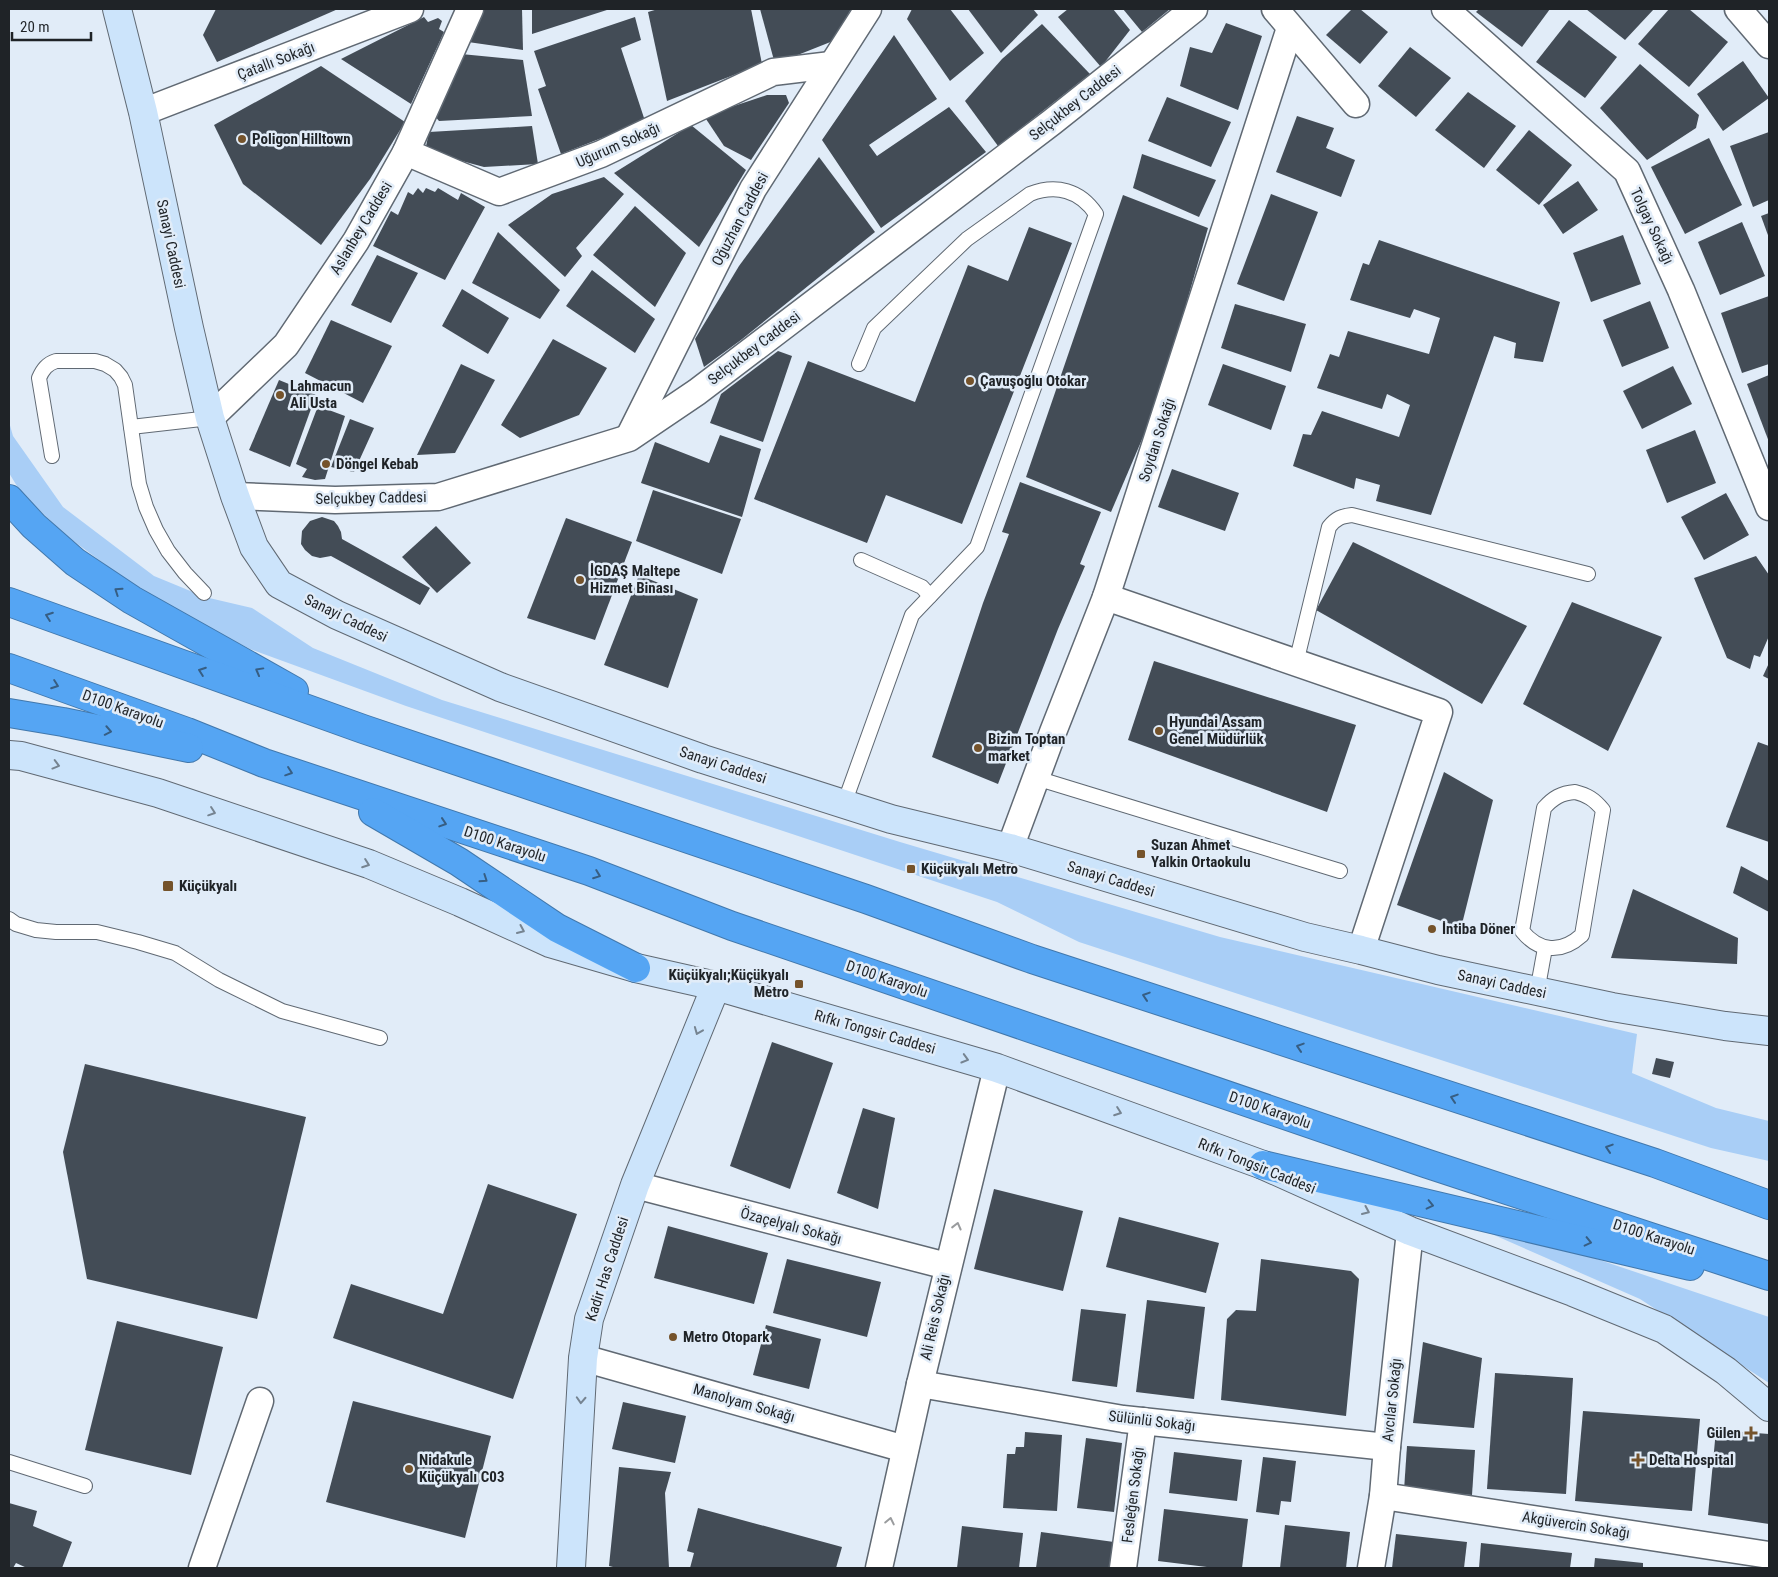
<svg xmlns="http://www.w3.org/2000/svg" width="1778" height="1577" font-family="'Roboto Condensed',sans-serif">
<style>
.green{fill:#a9cef6}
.building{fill:#434c56}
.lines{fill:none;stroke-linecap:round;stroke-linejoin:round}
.lane-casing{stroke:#606973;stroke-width:16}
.street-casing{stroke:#606973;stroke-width:29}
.secondary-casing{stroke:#606973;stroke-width:30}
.highway-casing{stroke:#4278ac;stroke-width:30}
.lane{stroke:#fff;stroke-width:14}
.street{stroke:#fff;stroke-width:26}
.secondary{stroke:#cce4fb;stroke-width:28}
.highway{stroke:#55a5f3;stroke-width:28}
.oneway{stroke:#375e83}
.oneway2{stroke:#768491}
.oneway3{stroke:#9a9c9e}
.poi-dot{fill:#75532b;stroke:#e1ecf8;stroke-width:2}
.labels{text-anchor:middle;stroke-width:5;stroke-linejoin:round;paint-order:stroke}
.street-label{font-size:15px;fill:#1f2327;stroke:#e1ecf8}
.poi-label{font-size:15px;font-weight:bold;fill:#1f2327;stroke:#e1ecf8;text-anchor:start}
</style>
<rect width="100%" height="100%" fill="#e1ecf8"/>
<g class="green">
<polygon points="9,422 13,436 63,507 154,576 205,597 252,608 313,648 442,700 900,842 1220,937 1637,1034 1632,1073 1716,1108 1769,1121 1769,1161 1711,1148 1079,942 997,902 406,706 250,649 149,597 64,534 20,491 9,473"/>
<polygon points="1478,1228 1579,1253 1769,1317 1769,1383 1640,1299"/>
</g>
<g class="building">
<polygon points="216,9 338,9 217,62 203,35"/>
<polygon points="482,9 522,9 523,50 468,42"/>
<polygon points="532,9 610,9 532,34"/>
<polygon points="658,9 751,9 762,64 667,101 648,12"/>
<polygon points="760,9 851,9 833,41 775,64"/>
<polygon points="912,9 950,9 984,53 950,81 907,19"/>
<polygon points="968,9 1033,9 1038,15 1001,53"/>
<polygon points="1068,9 1113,9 1130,30 1101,67 1058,17"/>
<polygon points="1123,9 1170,9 1142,32"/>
<polygon points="1352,9 1360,9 1388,32 1360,64 1326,35"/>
<polygon points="1479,9 1550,9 1522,47 1476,12"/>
<polygon points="1586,9 1654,9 1625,40"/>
<polygon points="1669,9 1689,9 1728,42 1689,87 1638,44"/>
<polygon points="424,17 428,22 438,18 442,21 439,29 444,32 411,104 341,59"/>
<polygon points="635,17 641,40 621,48 645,121 561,154 538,89 546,86 534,51"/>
<polygon points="1569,20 1617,57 1585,98 1536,62"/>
<polygon points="1226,23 1262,36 1238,110 1180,86 1190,47 1212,53"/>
<polygon points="1042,24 1090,74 998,146 965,101 1002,59"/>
<polygon points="894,35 937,99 869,145 877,156 949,107 986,152 881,228 822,140"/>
<polygon points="1410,47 1451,78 1416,117 1378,86"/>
<polygon points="461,54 523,60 532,116 439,121 435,116"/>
<polygon points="1743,61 1769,98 1723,131 1697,94"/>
<polygon points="1640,64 1699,115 1696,128 1647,160 1600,108"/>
<polygon points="321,66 405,122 370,179 321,245 243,184 214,125"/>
<polygon points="1468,92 1516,126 1484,168 1435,130"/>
<polygon points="767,95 786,95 789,103 751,160 724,146 706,119 725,109"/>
<polygon points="1167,97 1231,122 1211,167 1148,141"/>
<polygon points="1297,116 1334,128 1326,148 1355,160 1341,197 1276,172"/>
<polygon points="691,125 746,170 699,247 614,173"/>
<polygon points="532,126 538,164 484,167 425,151 429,132"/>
<polygon points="1529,130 1572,165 1539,205 1496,170"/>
<polygon points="1769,132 1769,200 1753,207 1730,146"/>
<polygon points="1709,138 1742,205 1685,234 1651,167"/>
<polygon points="1142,154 1216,180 1199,217 1133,188"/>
<polygon points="819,157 875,232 741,340 704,367 695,339 739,266"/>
<polygon points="604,177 624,194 576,248 582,256 565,277 508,225 552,194"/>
<polygon points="1578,181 1598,210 1563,234 1543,205"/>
<polygon points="418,188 423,193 426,188 435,192 438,188 458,200 461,193 485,207 445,280 373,246 391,211 398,215 408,192 413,195"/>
<polygon points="1271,194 1318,212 1284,301 1237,284"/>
<polygon points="1123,195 1208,228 1158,402 1111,512 1026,477"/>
<polygon points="635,206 686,253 655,307 593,255"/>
<polygon points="1769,213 1769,238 1761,216"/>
<polygon points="1742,222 1765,276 1720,295 1698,242"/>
<polygon points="1029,227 1072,243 962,524 886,495 867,543 754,499 808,361 915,402 968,265 1008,281"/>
<polygon points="498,232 560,290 540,319 472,283"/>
<polygon points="1623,235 1641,284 1591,302 1573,253"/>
<polygon points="1379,240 1560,302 1543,362 1514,358 1516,343 1494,336 1431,515 1376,501 1380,485 1356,478 1354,489 1293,466 1303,434 1311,435 1322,411 1399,437 1410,405 1387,394 1382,409 1317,388 1330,354 1339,357 1348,331 1429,354 1440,318 1414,309 1410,318 1350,300 1363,263 1369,265"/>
<polygon points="377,255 418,273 391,323 351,305"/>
<polygon points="592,270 655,319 635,353 566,306"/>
<polygon points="462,289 509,318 488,354 442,326"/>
<polygon points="1769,296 1769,364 1742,373 1721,313"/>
<polygon points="1650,301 1669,348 1622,367 1603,320"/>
<polygon points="1235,304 1306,324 1291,372 1221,348"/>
<polygon points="331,320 392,346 363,403 305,373"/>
<polygon points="553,339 607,368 579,415 520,438 501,425"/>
<polygon points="778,351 792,356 763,442 710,423 721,394"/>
<polygon points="461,364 495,380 455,453 417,455"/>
<polygon points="1223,364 1286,386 1271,430 1208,405"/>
<polygon points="1673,366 1692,404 1642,429 1623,391"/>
<polygon points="1769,375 1769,442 1747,384"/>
<polygon points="279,380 316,395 290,467 249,450"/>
<polygon points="318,406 345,416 325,479 315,480 302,477 307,469 296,464"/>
<polygon points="350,419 374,428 354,472 331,467"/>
<polygon points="1695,430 1716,483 1667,503 1646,450"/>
<polygon points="720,435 761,449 742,517 641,483 655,442 709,463"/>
<polygon points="1172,469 1239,493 1225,531 1158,507"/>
<polygon points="1020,482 1101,512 1080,564 1085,566 1058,629 998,784 932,757 983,603 1009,534 1002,532"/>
<polygon points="653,490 741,519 722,574 636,541"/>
<polygon points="1726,493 1749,535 1704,560 1681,517"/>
<polygon points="322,517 334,521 338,526 341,532 342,539 430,588 420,605 331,556 320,558 312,556 305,550 301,544 302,531 310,521"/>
<polygon points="566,518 632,542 595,640 527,618"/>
<polygon points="436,526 471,563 437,593 402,557"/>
<polygon points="1353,542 1527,626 1482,704 1316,610"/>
<polygon points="1756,556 1769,575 1769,636 1760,657 1754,655 1750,669 1727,658 1694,578"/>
<polygon points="639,575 698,599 668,688 604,665"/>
<polygon points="1572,602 1662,637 1608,751 1523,704"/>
<polygon points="1154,661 1356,725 1327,812 1128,740"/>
<polygon points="1769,663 1769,679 1763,676"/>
<polygon points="1758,742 1769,746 1769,842 1726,827"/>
<polygon points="1444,772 1493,800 1461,928 1397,905"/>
<polygon points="1741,866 1769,881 1769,912 1733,893"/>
<polygon points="1633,889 1738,938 1737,964 1611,958"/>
<polygon points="772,1042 833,1063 790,1189 730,1166"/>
<polygon points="1656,1058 1674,1062 1670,1078 1652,1074"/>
<polygon points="85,1064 306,1117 257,1319 87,1279 63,1152"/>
<polygon points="863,1108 895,1118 878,1209 837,1193"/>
<polygon points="488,1184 577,1214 513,1399 333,1338 351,1284 443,1314"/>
<polygon points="994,1189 1083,1211 1063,1291 974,1269"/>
<polygon points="1119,1217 1219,1243 1206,1293 1106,1267"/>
<polygon points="668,1226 768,1253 754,1304 654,1278"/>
<polygon points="787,1259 881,1282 867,1337 773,1313"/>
<polygon points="1261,1259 1351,1271 1359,1279 1346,1416 1221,1400 1227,1319 1236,1310 1256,1311"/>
<polygon points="1147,1300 1205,1307 1194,1399 1136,1392"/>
<polygon points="1081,1309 1126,1314 1117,1387 1072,1381"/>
<polygon points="117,1321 223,1347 191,1475 85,1450"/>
<polygon points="766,1325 821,1339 809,1389 753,1375"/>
<polygon points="1423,1342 1482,1358 1474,1428 1413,1423"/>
<polygon points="1495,1373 1573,1378 1566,1494 1487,1489"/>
<polygon points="353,1401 491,1436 465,1538 326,1502"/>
<polygon points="623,1402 686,1416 675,1463 612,1449"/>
<polygon points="1583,1411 1700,1419 1692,1511 1575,1501"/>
<polygon points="1716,1430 1769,1434 1769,1524 1708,1515"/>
<polygon points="1025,1432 1062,1435 1057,1511 1003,1508 1007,1454 1015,1454 1016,1447 1024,1447"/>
<polygon points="1086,1438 1122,1443 1114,1512 1077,1508"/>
<polygon points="1407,1446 1475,1450 1472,1495 1404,1490"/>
<polygon points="1174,1452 1242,1460 1237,1501 1169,1493"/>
<polygon points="1263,1457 1296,1461 1291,1502 1281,1501 1279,1515 1256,1512"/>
<polygon points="619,1467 671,1472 665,1493 669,1568 617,1568 609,1566"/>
<polygon points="9,1503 37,1511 33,1526 72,1542 62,1568 27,1568 16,1563 13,1568 9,1568"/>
<polygon points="698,1508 842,1547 836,1568 690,1568 694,1553 687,1551"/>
<polygon points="1164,1509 1248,1519 1242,1568 1215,1568 1158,1561"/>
<polygon points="1285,1525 1350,1532 1346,1568 1280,1568"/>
<polygon points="962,1526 1023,1533 1019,1568 957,1568"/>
<polygon points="1041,1532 1114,1542 1111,1568 1036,1568"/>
<polygon points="1396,1534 1467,1542 1464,1568 1392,1568"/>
<polygon points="1481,1543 1572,1553 1570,1568 1479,1568"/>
<polygon points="1595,1558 1643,1563 1643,1568 1594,1568"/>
</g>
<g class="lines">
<g class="lane-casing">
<g id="lane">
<polyline points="131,427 210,418"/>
<path d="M52,456L39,378C43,369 47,364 56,361H95L105,364L115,370L121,377L125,385L139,484L146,507L156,530L168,551L185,573L204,593"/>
<polyline points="861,560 922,587 930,596"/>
<path d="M1296,663L1329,527C1336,518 1342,516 1352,515L1588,574"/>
<polyline points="1036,778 1340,871"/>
<path d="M1575,792C1587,795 1594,799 1603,810L1582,935C1561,954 1539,952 1522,931L1544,808C1553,798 1561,793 1575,792Z"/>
<path d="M844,804L912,615L977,547L1096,214C1080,190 1056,184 1030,194L967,239L874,328L859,364"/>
<polyline points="9,919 16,924 36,930 56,932 97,932 138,942 175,953 219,980 282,1011 380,1038"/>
<polyline points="1537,992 1545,948"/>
<polyline points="9,1462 85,1486"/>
</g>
</g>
<g class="street-casing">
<g id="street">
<polyline points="1275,9 1356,104"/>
<polyline points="1445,9 1627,171 1681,290 1769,507"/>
<polyline points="1738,9 1769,45"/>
<polyline points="143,112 410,9"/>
<polyline points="406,152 499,192 601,154 773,72 831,65"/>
<polyline points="210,418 286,345 356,241 406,152 470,9"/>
<polyline points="630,435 753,189 868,9"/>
<polyline points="235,496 335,500 438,497 629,438 697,392 1052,122 1194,9"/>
<polyline points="1106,597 1439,712 1361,950"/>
<polyline points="1010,848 1053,732 1106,597 1290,28"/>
<polyline points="635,1185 947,1266"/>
<polyline points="583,1358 905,1449"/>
<polyline points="920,1384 1123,1419 1387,1447"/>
<polyline points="1383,1496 1769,1555"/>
<polyline points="202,1568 260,1401"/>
<polyline points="879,1568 920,1384 997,1068"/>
<polyline points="1123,1568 1143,1421"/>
<polyline points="1371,1568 1383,1496 1387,1447 1410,1231"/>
</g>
</g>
<g class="secondary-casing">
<g id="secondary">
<polyline points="117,9 143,112 189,328 210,418 235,496 254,547 279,584 337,615 500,687 703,759 891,819 1010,848 1305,937 1361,950 1438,970 1612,1007 1725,1026 1769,1031"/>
<polyline points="9,755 21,756 158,793 369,864 460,902 550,943 636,968 716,986 997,1068 1263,1165 1410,1231 1573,1292 1664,1329 1726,1371 1769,1407"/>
<polyline points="571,1568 583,1358 589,1319 635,1185 716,986"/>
</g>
</g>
<g class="highway-casing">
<g id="highway">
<polyline points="9,499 34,526 75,562 132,600 294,691"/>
<polyline points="9,602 363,729 866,899 1032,959 1655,1163 1769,1205"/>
<polyline points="9,668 187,732 264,763 589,871 732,926 1425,1163 1769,1276"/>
<polyline points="9,713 63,722 189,748"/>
<polyline points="373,812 459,862 557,928 636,968"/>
<polyline points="1263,1165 1690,1266"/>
</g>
</g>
<use href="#lane" class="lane"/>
<use href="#street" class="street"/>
<use href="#secondary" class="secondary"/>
<use href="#highway" class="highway"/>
</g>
<defs><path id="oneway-chevron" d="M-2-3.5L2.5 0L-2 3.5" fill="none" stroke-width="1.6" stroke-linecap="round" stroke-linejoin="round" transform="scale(1.25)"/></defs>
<g class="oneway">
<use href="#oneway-chevron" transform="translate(118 591) rotate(-146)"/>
<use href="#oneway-chevron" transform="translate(49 616) rotate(-160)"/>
<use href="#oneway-chevron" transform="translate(202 671) rotate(-160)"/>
<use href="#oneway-chevron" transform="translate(259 671) rotate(-151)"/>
<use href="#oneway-chevron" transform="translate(55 685) rotate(20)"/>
<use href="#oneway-chevron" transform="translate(108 731) rotate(11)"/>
<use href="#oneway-chevron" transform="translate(289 772) rotate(19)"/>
<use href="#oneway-chevron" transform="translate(443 823) rotate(18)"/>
<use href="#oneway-chevron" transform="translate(597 875) rotate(21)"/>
<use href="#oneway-chevron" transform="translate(484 879) rotate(34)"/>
<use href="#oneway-chevron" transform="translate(1146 996) rotate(-162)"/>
<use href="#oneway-chevron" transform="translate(1300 1047) rotate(-162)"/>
<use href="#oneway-chevron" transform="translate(1454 1098) rotate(-162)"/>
<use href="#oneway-chevron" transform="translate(1609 1148) rotate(-162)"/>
<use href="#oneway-chevron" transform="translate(1430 1205) rotate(13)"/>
<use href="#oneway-chevron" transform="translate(1588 1242) rotate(13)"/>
</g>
<g class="oneway2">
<use href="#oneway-chevron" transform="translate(56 765) rotate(15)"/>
<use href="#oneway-chevron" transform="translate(212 812) rotate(19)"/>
<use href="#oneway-chevron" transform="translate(366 864) rotate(20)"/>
<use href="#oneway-chevron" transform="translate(521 930) rotate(24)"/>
<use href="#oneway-chevron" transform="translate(698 1031) rotate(112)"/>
<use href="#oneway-chevron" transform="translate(965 1059) rotate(16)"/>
<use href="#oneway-chevron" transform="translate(1118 1112) rotate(20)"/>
<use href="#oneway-chevron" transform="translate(1366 1211) rotate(24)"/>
<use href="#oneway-chevron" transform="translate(581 1400) rotate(93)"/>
</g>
<g class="oneway3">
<use href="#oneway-chevron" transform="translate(957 1226) rotate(-76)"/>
<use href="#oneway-chevron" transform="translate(890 1521) rotate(-78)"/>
</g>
<g class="poi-dot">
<circle cx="242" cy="139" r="5"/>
<circle cx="970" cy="381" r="5"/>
<circle cx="280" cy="395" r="5"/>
<circle cx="326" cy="464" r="5"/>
<circle cx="580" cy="580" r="5"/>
<circle cx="1159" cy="731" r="5"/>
<circle cx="978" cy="748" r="5"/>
<rect x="1136" y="849" width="10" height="10" rx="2.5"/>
<rect x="906" y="864" width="10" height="10" rx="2.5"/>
<rect x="162" y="880" width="12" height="12" rx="2.5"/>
<circle cx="1432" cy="929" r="5"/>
<rect x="794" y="979" width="10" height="10" rx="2.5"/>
<circle cx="673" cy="1337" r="5"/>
<path d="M1748.5 1425.5h5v5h5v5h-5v5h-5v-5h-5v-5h5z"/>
<path d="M1635.5 1452.5h5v5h5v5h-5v5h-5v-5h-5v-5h5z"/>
<circle cx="409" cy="1469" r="5"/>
</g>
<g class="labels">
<g class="street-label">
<text transform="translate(276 61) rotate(-21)" y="5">Çatallı Sokağı</text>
<text transform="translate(1075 103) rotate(-38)" y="5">Selçukbey Caddesi</text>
<text transform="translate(618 145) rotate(-24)" y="5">Uğurum Sokağı</text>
<text transform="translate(740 219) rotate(-62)" y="5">Oğuzhan Caddesi</text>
<text transform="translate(1652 226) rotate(65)" y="5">Tolgay Sokağı</text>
<text transform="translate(361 228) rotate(-59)" y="5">Aslanbey Caddesi</text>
<text transform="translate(171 244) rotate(78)" y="5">Sanayi Caddesi</text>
<text transform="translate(754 348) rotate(-37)" y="5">Selçukbey Caddesi</text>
<text transform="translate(1157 440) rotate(-72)" y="5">Soydan Sokağı</text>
<text transform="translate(371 498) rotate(-1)" y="5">Selçukbey Caddesi</text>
<text transform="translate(346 618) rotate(26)" y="5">Sanayi Caddesi</text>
<text transform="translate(123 709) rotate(20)" y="5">D100 Karayolu</text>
<text transform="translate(723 765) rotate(18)" y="5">Sanayi Caddesi</text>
<text transform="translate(505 844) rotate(18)" y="5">D100 Karayolu</text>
<text transform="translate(1111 879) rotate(17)" y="5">Sanayi Caddesi</text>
<text transform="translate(887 979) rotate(19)" y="5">D100 Karayolu</text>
<text transform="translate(1502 984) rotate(12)" y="5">Sanayi Caddesi</text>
<text transform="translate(875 1032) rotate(16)" y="5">Rıfkı Tongsir Caddesi</text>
<text transform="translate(1270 1110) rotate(19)" y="5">D100 Karayolu</text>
<text transform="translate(1257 1166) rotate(22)" y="5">Rıfkı Tongsir Caddesi</text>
<text transform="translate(791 1226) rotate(15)" y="5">Özaçelyalı Sokağı</text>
<text transform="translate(1654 1237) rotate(18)" y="5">D100 Karayolu</text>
<text transform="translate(607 1269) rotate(-72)" y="5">Kadir Has Caddesi</text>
<text transform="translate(935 1317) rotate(-77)" y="5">Ali Reis Sokağı</text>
<text transform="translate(1392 1400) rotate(-84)" y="5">Avcılar Sokağı</text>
<text transform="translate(744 1403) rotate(16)" y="5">Manolyam Sokağı</text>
<text transform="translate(1152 1421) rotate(7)" y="5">Sülünlü Sokağı</text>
<text transform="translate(1133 1495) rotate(-83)" y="5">Fesleğen Sokağı</text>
<text transform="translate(1576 1525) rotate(9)" y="5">Akgüvercin Sokağı</text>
</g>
<g class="poi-label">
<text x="252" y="144">Poligon Hilltown</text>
<text x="980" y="386">Çavuşoğlu Otokar</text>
<text x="290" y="391">Lahmacun<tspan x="290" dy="17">Ali Usta</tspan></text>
<text x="336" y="469">Döngel Kebab</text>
<text x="590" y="576">İGDAŞ Maltepe<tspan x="590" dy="17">Hizmet Binası</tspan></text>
<text x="1169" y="727">Hyundai Assam<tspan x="1169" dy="17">Genel Müdürlük</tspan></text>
<text x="988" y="744">Bizim Toptan<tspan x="988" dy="17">market</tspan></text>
<text x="1151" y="850">Suzan Ahmet<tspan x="1151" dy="17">Yalkin Ortaokulu</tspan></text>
<text x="921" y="874">Küçükyalı Metro</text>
<text x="179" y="891">Küçükyalı</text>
<text x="1442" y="934">İntiba Döner</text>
<text x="789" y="980" text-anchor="end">Küçükyalı;Küçükyalı<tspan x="789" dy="17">Metro</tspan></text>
<text x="683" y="1342">Metro Otopark</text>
<text x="1741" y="1438" text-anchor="end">Gülen</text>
<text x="419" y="1465">Nidakule<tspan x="419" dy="17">Küçükyalı C03</tspan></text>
<text x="1649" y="1465">Delta Hospital</text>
</g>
</g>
<rect width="1778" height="1577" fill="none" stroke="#1f2327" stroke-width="20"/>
<path d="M12 32v8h79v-8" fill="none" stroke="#1f2327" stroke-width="2.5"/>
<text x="20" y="32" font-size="15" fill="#1f2327" stroke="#e1ecf8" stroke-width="4" paint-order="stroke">20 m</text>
</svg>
